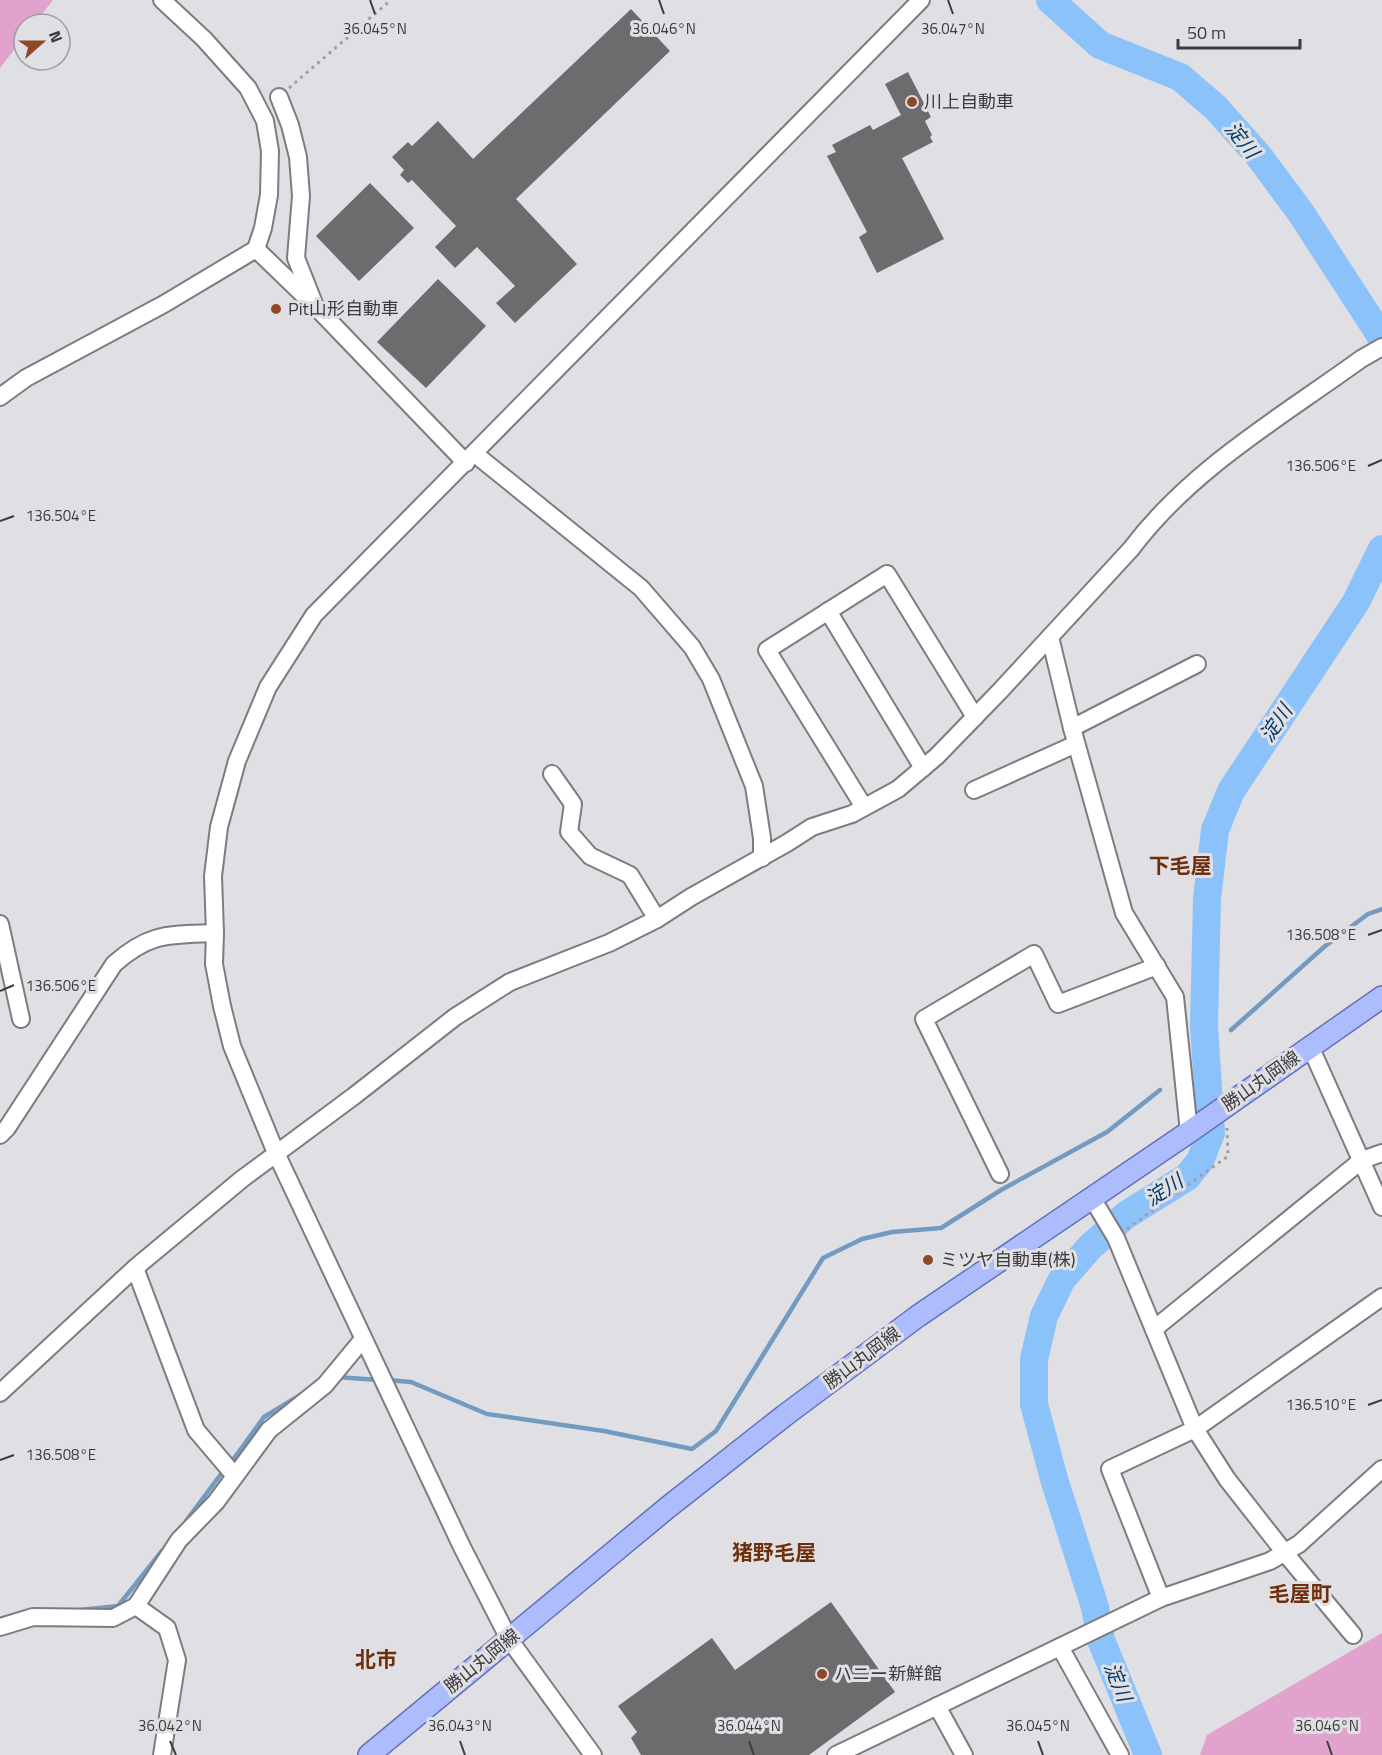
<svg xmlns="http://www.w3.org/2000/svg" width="1382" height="1755" font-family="'Titillium Web','Noto Sans JP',sans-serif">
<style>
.green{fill:#e1a2cd}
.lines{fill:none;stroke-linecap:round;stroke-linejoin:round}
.stream{stroke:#739ac1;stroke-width:4.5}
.river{stroke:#8bc2fa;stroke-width:28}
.building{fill:#6d6b6e}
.minor-casing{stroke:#7d7c80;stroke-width:20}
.major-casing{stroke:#6172b8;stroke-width:24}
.path{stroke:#9f9fa2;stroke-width:3;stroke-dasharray:3 4.5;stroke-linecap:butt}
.minor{stroke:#fff;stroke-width:16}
.major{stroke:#adbcfc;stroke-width:21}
.ticks{fill:none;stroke:#3b3b3d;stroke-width:2}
.poi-dot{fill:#904926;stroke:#e0dfe3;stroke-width:2}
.labels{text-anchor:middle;stroke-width:6;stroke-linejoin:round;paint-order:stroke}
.poi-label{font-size:18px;fill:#3b3b3d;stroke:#e0dfe3;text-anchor:start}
.street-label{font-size:18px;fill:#3b3b3d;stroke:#e0dfe3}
.water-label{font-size:20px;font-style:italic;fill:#043a66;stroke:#e0dfe3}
.quarter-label{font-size:21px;font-weight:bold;fill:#6e2f0c;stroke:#e0dfe3}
.ticks-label{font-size:15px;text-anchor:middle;fill:#3b3b3d;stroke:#e0dfe3;stroke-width:6;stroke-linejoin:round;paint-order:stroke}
</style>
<rect width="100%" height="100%" fill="#e0dfe3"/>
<g class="green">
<polygon points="0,0 53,0 34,24 24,24 24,37 0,68"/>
<polygon points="1382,1633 1382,1755 1200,1755 1207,1735"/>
</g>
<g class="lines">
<g class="stream">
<polyline points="1231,1030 1324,947 1368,914 1382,909"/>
<polyline points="336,1377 379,1380"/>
<polyline points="387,1380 411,1382 487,1414 604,1431 692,1449 716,1431 823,1258 862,1239 892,1232 941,1228 1001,1190 1107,1132 1160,1090"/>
<polyline points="230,1464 264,1417 302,1394"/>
<polyline points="186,1521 224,1470"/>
<polyline points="80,1610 118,1606 162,1551"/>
</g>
<g class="river">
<polyline points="1050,0 1100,45 1180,77 1215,107 1258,155 1301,213 1382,338"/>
<polyline points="1148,1755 1101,1640 1095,1607 1054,1479 1034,1404 1034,1359 1044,1316 1062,1279 1090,1247 1126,1215 1187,1177 1200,1161 1211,1133 1204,1026 1207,899 1215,830 1231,791 1356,602 1382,549"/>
</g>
</g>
<g class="building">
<polygon points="631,9 670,51 516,199 577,264 515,323 496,303 515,286 477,247 455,268 435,247 456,226 412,180 408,183 400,175 404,170 392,157 408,142 412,146 438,121 473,159"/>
<polygon points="908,72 931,117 925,121 932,135 930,137 933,142 902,158 944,239 877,273 859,237 867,232 827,156 836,152 832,145 870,125 873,130 901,115 885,84"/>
<polygon points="370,183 414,228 359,281 316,236"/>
<polygon points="438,279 486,326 426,388 377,342"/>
<polygon points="831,1602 895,1692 809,1755 641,1755 631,1738 637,1732 618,1706 712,1638 735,1670"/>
</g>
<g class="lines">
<g class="minor-casing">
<g id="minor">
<polyline points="279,97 290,125 298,157 301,196 296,258 313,301"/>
<polyline points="256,249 316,307 466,463"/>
<polyline points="0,397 26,378 164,304 256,249 263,228 269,195 270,151 265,121 248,88 204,39 162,0"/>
<polyline points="475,454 641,588 692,647 711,679 754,786 762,838 762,858"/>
<polyline points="828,611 923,768"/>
<polyline points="1050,637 1072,728 1124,913 1175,997 1189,1132"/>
<polyline points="1072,728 1197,664"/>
<polyline points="552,774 573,804 569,832 590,856 630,875 657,919"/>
<polyline points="974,790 1076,744"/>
<polyline points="864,807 767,650 887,574 975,717"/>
<polyline points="0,924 21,1019"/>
<polyline points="1310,1046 1382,1207"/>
<path d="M0,1135L7,1128L114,964C150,932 169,935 215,933"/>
<polyline points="1000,1174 924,1019 1034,954 1058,1004 1157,966"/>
<polyline points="1092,1198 1116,1238 1195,1429 1227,1479 1285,1553 1353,1635"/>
<polyline points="135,1268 196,1430 235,1476"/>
<polyline points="1154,1329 1362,1160 1382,1153"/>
<path d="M0,1393L135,1268L242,1179L354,1096L455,1017L510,982L609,943L657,919L691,897L787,843L812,827L852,814L898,789L937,756L1000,691L1131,549C1191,469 1281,417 1361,359L1382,347"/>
<polyline points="1161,1598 1110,1469 1195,1429 1382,1297"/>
<polyline points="136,1606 167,1628 177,1660 162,1755"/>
<polyline points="0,1627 33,1617 113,1618 136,1606 179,1540 216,1502 269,1430 325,1385 363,1339"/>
<polyline points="1060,1647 1120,1755"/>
<polyline points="937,1706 964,1755"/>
<polyline points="593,1755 509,1639 462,1547 276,1153 232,1046 222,1006 214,964 215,933 213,876 219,827 237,761 268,687 314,615 921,0"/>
<polyline points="836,1755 1161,1598 1270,1561 1299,1544 1382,1469"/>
</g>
</g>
<g class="major-casing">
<polyline id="major" points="369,1755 667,1508 784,1416 918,1316 1189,1132 1382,997"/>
</g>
<g class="path">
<polyline points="289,88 391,0"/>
<polyline points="1127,1229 1228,1156 1227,1128"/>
</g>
<use href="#minor" class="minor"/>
<use href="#major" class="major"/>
</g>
<path class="ticks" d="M370,0L375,14M659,0L664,14M948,0L953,14M1368,466L1382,460M0,521L14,516M1368,935L1382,930M0,991L14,985M1368,1405L1382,1400M0,1460L14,1455M170,1741L176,1755M460,1741L465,1755M749,1741L754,1755M1038,1741L1043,1755M1327,1741L1332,1755"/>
<g class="poi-dot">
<circle cx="912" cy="102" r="6"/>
<circle cx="276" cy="309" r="6"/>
<circle cx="928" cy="1260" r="6"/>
<circle cx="822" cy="1674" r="6"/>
</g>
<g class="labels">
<g class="poi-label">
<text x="924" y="108">川上自動車</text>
<text x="288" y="315">Pit山形自動車</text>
<text x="940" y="1266">ミツヤ自動車(株)</text>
<text x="834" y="1680">ハニー新鮮館</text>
</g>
<g class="street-label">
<text transform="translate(1261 1081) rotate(-35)" y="6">勝山丸岡線</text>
<text transform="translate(862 1358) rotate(-37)" y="6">勝山丸岡線</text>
<text transform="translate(482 1661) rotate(-39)" y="6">勝山丸岡線</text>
</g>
<g class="water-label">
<text transform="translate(1242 140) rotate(51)" y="7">淀川</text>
<text transform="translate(1276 723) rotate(-56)" y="7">淀川</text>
<text transform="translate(1164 1190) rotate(-33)" y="7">淀川</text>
<text transform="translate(1118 1682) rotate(68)" y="7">淀川</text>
</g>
<g class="quarter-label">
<text x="1180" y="873">下毛屋</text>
<text x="774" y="1560">猪野毛屋</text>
<text x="1300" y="1601">毛屋町</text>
<text x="376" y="1667">北市</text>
</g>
</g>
<g class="ticks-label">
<text x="375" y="34">36.045°N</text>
<text x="664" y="34">36.046°N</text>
<text x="953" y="34">36.047°N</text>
<text x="1321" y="471">136.506°E</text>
<text x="61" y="521">136.504°E</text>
<text x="1321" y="940">136.508°E</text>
<text x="61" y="991">136.506°E</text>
<text x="1321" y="1410">136.510°E</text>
<text x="61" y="1460">136.508°E</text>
<text x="170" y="1731">36.042°N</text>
<text x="460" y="1731">36.043°N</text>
<text x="749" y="1731">36.044°N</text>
<text x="1038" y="1731">36.045°N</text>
<text x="1327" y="1731">36.046°N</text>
</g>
<g transform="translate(42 42) rotate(69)"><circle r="28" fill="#e0dfe3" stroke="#9e9da1" stroke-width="1.5"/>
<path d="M0-4.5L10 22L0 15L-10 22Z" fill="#904926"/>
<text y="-9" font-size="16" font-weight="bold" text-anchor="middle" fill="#3b3b3d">N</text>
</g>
<path d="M1178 39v9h122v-9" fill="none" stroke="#3b3b3d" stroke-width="3"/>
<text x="1187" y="39" font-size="18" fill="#3b3b3d" stroke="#e0dfe3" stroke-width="4.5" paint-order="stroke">50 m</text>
</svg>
